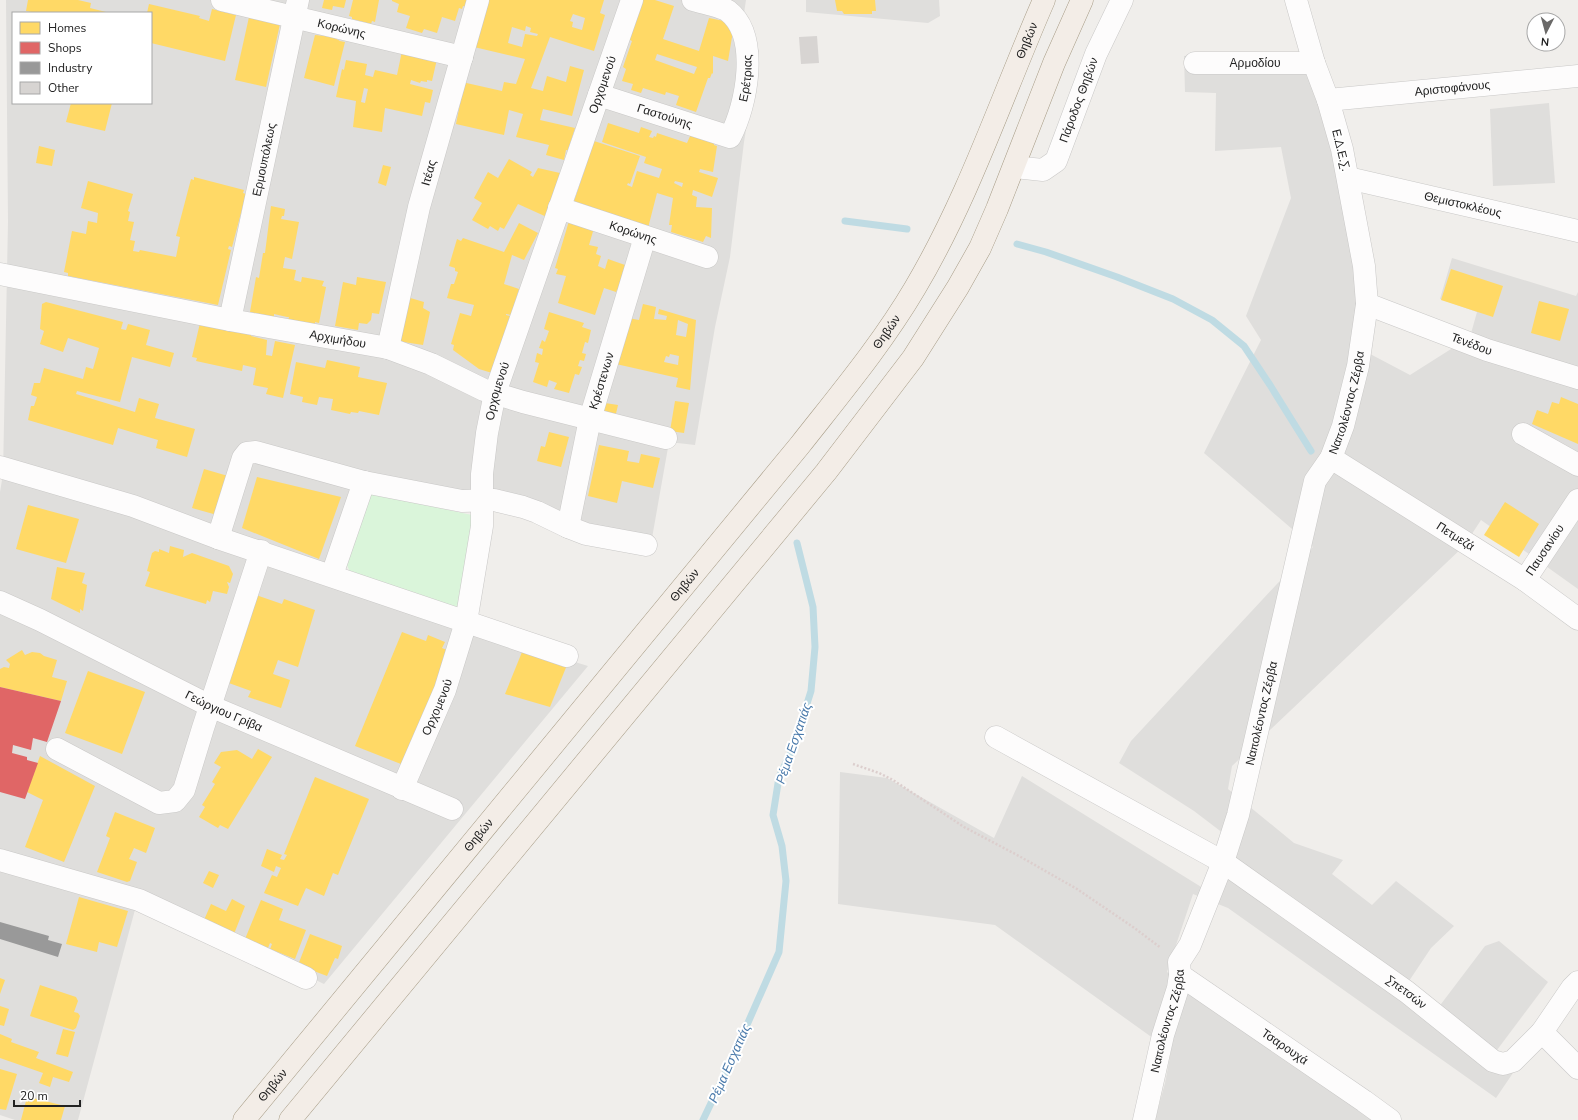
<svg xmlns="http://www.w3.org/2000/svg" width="1578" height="1120" font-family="'Nunito Sans',sans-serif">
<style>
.residential{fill:#dfdedc;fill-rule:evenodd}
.park{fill:#daf5da}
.homes{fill:#ffd966;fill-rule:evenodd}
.shops{fill:#e06666}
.industry{fill:#999}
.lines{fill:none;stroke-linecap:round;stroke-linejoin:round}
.stream{stroke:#bfdbe3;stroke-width:7}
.building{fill:#d7d4d2}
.minor-casing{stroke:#c9c8c7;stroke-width:23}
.major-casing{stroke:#a79c86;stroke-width:23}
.path{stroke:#dccecd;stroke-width:2.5;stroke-dasharray:2 2;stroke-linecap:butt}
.minor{stroke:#fdfcfc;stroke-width:22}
.major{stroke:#f3ede7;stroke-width:22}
.labels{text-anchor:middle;stroke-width:4;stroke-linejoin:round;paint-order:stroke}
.street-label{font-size:12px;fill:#222;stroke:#fff}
.water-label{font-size:13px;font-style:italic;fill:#4a7aab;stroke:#fff}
</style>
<rect width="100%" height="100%" fill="#f0eeeb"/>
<g class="residential">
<path d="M6,0H746L743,20L759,51L744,142L730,257L715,327L695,445L669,442L652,538L578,521L360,476L325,581L496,638L588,666L324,984L139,895L78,1120H15L0,1115V492L3,474L8,222ZM13,13H151V103H13Z"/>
<polygon points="806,0 939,0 940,16 928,23 806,12"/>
<polygon points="1207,54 1313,67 1360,282 1355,346 1410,375 1470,337 1477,312 1440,299 1452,258 1576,296 1578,292 1578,589 1481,520 1464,546 1232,766 1228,789 1294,843 1343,860 1332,874 1372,905 1396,881 1454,926 1431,948 1403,990 1435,1012 1485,946 1499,941 1548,982 1494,1054 1515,1070 1496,1098 1228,908 1193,894 1167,972 1386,1120 1155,1120 1165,1083 1171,1051 995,925 838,904 840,772 887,778 994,838 1022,776 1219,898 1236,843 1194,811 1119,763 1131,741 1276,585 1313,547 1204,453 1261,340 1246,316 1291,198 1281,147 1215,151 1216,93 1185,92 1184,56"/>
<polygon points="1549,103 1555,183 1493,186 1490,109"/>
</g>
<polygon class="park" points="369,493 472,515 476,525 462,607 455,611 351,575 347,565 365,497"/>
<g class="homes">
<polygon points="28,0 78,0 91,3 90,8 110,13 37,13 26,11"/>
<polygon points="324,0 346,0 344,8 333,6 332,10 322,8"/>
<polygon points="353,0 379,0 375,22 372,21 371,24 352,19 352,17 349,16"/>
<polygon points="392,0 468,0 466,7 463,6 462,9 459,8 455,21 442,17 437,33 424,29 422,33 406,28 410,16 397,12 399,4 392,1"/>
<path d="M487,0H604L600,13L605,15L594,51L550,37L531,88L543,91L547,76L566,82L570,66L584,70L572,116L543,109L540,120L575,128L568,150H566L564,160L546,155L549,145L516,137L523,114L509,110L504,135L456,124L461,99H459L462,82L502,91L504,82L516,84L525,59L474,47ZM573,14L585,18L582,30L572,27L573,22L570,21ZM526,26L531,28L530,32L538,34L537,36L525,34L522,47L508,43L512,27L525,31Z"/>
<path d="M642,0H655L674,6L663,39L699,51L709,18L729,22V29L733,31L728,61L713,56V74L712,73L710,78H708L696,112L676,105L679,96L666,92L665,95L643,88L641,93L631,90L633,84L622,81L626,69L623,67L632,41L628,39ZM657,54L697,67L694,74L655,60Z"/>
<polygon points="835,0 875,0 876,11 872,11 872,14 844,14 842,11 837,11"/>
<polygon points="149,4 200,16 199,18 209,21 212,9 236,15 225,61 151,43 151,13 147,13"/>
<polygon points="249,17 280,24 266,87 235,80"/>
<polygon points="315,35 333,37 340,41 345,42 334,86 304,78"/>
<path d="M402,51L437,59L432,81L427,80V82L421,81L420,83L411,80L410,84L433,90L430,103L425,102L422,116L385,108L382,132L353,127L356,101L336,97L342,69L344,70L346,60L367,64L365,75L373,77L375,70L397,75ZM364,88L368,89L365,103L361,102Z"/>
<polygon points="71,103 112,103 105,131 66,122"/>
<path d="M608,123L639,133L641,127L652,131L649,137L653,138L654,136L656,137L657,133L687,143L691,134L714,142V145L717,146L713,172L700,169L699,172L718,178L712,197L693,190L692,195L697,197L696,207L712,208L711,238L706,236L703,242L671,232L672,225H669L673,198L657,193L648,228L573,204L585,169L582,167L591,140L640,156L630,184L628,183L627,185L632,187L637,171L659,178L662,169L644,163L646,157L602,142ZM675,181L683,183L682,187L674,183Z"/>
<polygon points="39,146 55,150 52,166 36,163"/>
<polygon points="509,159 532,172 530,175 533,177 538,168 560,173 549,218 518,204 504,229 500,227 498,231 490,226 488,229 472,220 482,203 474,198 488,172 498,178"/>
<polygon points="383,165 391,167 386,186 378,183"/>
<polygon points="194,177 244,190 243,193 246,194 232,247 229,246 228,249 231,250 218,305 68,276 68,273 64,272 72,231 86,234 88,221 97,223 98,213 81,208 88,181 133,194 128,211 130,212 128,221 134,222 130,240 135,241 133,251 139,252 140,250 176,257 180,237 176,236 191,179 194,180"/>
<polygon points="271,206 285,209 284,216 282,216 281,219 299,222 292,259 285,257 283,268 296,270 294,280 301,282 302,277 324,281 322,286 326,287 319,323 315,322 315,325 288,320 289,317 287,317 274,314 274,317 250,312 256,277 259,278 263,253 265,253"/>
<polygon points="569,221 594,228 589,245 598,247 596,254 601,256 598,266 605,269 608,259 625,265 621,278 624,280 621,291 617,290 616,292 604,288 595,315 558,303 566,276 556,274 558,269 555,268"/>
<polygon points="519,223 538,233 524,260 512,255 504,284 519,289 511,315 506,314 506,315 510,316 492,373 479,369 453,350 454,345 451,344 460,313 471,316 474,305 447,298 451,284 454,284 458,272 455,271 455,268 449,266 457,239 461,241 463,238 504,252"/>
<polygon points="1451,269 1503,286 1493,317 1441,300"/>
<polygon points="357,277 386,282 379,314 372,313 371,320 367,324 359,323 358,330 335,326 343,282 356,285"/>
<polygon points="407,297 424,302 423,308 430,312 423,345 397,341"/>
<polygon points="1539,301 1569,309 1560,341 1531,333"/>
<polygon points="46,302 123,322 121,329 126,330 128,324 150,330 146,345 174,353 170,367 132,357 120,402 77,391 76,394 135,412 139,398 159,404 155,418 195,429 187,457 156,448 158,440 118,428 113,445 28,420 31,406 34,406 37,397 31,395 34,383 40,383 44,368 83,379 86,367 93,369 99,348 68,338 63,352 40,344 44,331 40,329 42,304"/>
<path d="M643,304L656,307L654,319L666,320L667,316L658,314L659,309L696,320L690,390L676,387L678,378L616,364L628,318L639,320ZM678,320L688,324L686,337L676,335ZM670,354L679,356L678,365L664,362L666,356L669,357Z"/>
<polygon points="549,312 584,323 582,327 591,330 588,343 585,342 582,353 586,354 584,361 580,360 578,366 582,367 579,375 575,374 569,393 554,389 557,383 549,380 547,387 533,382 539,363 535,362 537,353 542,355 543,349 539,348 542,340 545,342 549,331 544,329"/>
<polygon points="200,323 251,333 251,336 267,340 266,355 272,356 275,341 295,345 283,398 266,394 268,388 253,385 256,368 243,365 242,371 196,361 197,358 192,357"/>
<polygon points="327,360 360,367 358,377 387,383 379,415 359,411 358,413 351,412 350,414 331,410 333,399 319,397 317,405 302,402 303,397 290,394 296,362 325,368"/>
<polygon points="1561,397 1578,404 1578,444 1532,424 1537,410 1548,414 1552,402 1559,404"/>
<polygon points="675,401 689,403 684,433 670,431"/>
<polygon points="605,403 618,405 615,418 603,416"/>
<polygon points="549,432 569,437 561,467 537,461 541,446 545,447"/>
<polygon points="599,445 629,451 627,461 639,463 641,454 660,458 653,488 622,481 617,503 588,496"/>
<polygon points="204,469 228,476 217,515 192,508"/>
<polygon points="257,477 341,497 319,559 242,528"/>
<polygon points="1505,502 1539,524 1519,557 1484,535"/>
<polygon points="28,505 79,519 66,563 16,549"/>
<polygon points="170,546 184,550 183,557 192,553 229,566 233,574 230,583 227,582 229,587 227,594 213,591 210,602 207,600 206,604 145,586 150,572 147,571 152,553 155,551 159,552 159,549 169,553"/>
<polygon points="57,567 85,573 82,583 87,585 83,611 80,609 80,613 51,599"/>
<polygon points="256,595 282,604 284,599 315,610 298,667 278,660 273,674 290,680 281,708 248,697 251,691 226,682"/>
<polygon points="402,632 426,641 428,635 445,642 442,648 452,652 406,766 355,746"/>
<polygon points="22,650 25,655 32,652 40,653 44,656 57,660 52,677 67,681 61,701 0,687 0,669 4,667 9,668 10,664 6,660"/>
<polygon points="522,652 567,665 550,707 505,694"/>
<polygon points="88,671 145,692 122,754 65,733"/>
<polygon points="258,749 272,757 228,829 220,825 218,828 199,817 205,807 202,805 215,784 212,782 221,767 214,763 221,752 237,750 252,759"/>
<polygon points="40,756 95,786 64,862 25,847 43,800 27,792"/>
<polygon points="315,777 369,799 338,875 333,873 324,896 306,888 298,906 264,893 272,875 277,877 281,868 276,866 274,872 261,866 267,849 282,855 280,859 284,860 287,855 284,854"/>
<polygon points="115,812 155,828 146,853 134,848 129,859 137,862 130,881 127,882 97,872 110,838 106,836"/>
<polygon points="209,871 219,875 213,888 203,883"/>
<polygon points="79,897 128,911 117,947 99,942 97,952 66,944"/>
<polygon points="232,899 245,906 234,934 204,920 211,904 226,911"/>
<polygon points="261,900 283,909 279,920 306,930 295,959 270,949 272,944 270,943 268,948 245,939"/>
<polygon points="310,934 342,946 338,959 335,958 327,976 298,965"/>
<polygon points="0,978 5,980 0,994"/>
<polygon points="40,985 76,997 78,1001 74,1012 78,1013 80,1016 76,1028 73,1030 30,1016"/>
<polygon points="0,1006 9,1009 4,1026 0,1025"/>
<polygon points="63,1029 75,1032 68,1057 56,1054"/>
<polygon points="0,1034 12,1039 11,1042 39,1052 36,1058 73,1072 69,1082 53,1077 50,1087 39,1083 43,1073 0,1058"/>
<polygon points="0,1069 17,1074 6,1110 0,1109"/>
<polygon points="33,1098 65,1106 61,1120 21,1120 26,1101 32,1102"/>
</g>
<polygon class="shops" points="0,687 61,701 47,742 33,738 31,750 13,745 12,753 27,757 27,760 38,763 25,799 0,792"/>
<polygon class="industry" points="0,922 49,936 48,940 62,944 58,957 0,939"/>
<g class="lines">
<g class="stream">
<polyline points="845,221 907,229"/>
<polyline points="1017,244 1046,252 1117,277 1173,299 1212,320 1244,346 1270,385 1311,451"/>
<polyline points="703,1120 732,1059 779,952 786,881 782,846 773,815 779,777 793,748 811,691 815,647 813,607 797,543"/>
</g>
</g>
<polygon class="building" points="817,36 819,63 801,64 799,37"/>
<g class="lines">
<g class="minor-casing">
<g id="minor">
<path id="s1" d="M222,0L462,57"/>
<path id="s2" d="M1195,63H1314"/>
<path id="s3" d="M599,95L730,137C747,105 760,36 728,11C723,7 700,2 693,0"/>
<path id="s4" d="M1328,100L1578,76"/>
<path id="s5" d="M1014,167L1043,170L1056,161L1096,54L1122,0"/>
<path id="s6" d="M1348,178L1578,231"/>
<path id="s7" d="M559,208L707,257"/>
<path id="s8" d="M0,274L230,320L388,348L431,364L484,390L523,402L666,438"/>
<path id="s9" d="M1367,304L1487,350L1578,378"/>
<path id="s10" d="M230,320L298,0"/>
<path id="s11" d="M388,348L419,207L478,0"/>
<polyline points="1523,434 1578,465"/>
<path id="s12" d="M1331,458L1525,580L1578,619"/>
<polyline points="0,467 133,506 218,538 567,656"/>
<path id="s13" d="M568,527L590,419L645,237"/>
<polyline points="218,538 243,458 247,453 256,452 364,482 462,501 494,500 523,507 537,512 568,527 586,534 646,545"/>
<polyline points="332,575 364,482"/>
<path id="s14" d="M1525,580L1578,500"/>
<path id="s15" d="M0,602L40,620L210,706L452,809"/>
<path id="s16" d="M996,737L1223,862L1407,992L1493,1061L1503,1064L1513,1061L1542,1032L1578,1068"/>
<polyline points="57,749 159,803 175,801 184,790 203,728 261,551"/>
<path id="s17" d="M402,789L445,690L466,622L482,526V474L487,433L495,393L632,0"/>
<polyline points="0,860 139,900 306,978"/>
<path id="s18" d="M1180,975L1364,1101L1390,1120"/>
<polyline points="1542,1032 1572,988 1578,982"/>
<path id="s19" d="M1144,1120L1163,1035L1178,988L1180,975L1179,962L1190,945L1223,862L1238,815L1315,481L1331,458L1343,426L1358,366L1367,304L1364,266L1342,149L1328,100L1314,63L1296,0"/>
</g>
</g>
<g class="major-casing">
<g id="major">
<path id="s20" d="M244,1120L800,445C840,394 882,344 915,288C969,197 1002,96 1044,0"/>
<polyline points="290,1120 826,472 913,358 958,287 980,248 997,209 1054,63 1082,0"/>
</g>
</g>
<polyline class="path" points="853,764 879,773 893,780 964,827 1019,856 1077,889 1133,927 1161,948"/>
<use href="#minor" class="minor"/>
<use href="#major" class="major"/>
</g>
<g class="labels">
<g class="street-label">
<text dy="4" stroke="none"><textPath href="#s1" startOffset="123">Κορώνης</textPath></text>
<text dy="4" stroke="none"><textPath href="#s20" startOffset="1341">Θηβών</textPath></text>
<text dy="4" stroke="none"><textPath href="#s2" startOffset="60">Αρμοδίου</textPath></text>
<text dy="4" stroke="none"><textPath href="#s3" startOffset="199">Ερέτριας</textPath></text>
<text dy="4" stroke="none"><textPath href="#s17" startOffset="737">Ορχομενού</textPath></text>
<text dy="4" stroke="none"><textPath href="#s4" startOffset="125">Αριστοφάνους</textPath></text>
<text dy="4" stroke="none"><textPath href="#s5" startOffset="110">Πάροδος Θηβών</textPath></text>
<text dy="4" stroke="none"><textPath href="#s3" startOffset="69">Γαστούνης</textPath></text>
<text transform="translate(1341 150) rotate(76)" y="4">Ε.Δ.Ε.Σ.</text>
<text dy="4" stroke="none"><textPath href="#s10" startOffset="164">Ερμουπόλεως</textPath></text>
<text dy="4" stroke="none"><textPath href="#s11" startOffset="180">Ιτέας</textPath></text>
<text dy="4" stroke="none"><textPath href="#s6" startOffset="118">Θεμιστοκλέους</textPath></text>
<text dy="4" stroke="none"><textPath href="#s7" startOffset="78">Κορώνης</textPath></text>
<text dy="4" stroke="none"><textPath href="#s20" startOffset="1017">Θηβών</textPath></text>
<text dy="4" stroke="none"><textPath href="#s8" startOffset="344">Αρχιμήδου</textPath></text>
<text dy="4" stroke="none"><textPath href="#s9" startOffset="112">Τενέδου</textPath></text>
<text dy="4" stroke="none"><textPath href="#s13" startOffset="150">Κρέστενων</textPath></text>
<text dy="4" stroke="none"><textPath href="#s17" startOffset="413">Ορχομενού</textPath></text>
<text dy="4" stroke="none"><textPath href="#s19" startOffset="750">Ναπολέοντος Ζέρβα</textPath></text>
<text dy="4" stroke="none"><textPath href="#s12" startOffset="147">Πετμεζά</textPath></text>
<text dy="4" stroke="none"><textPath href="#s14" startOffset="36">Παυσανίου</textPath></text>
<text dy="4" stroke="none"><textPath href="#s20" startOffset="693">Θηβών</textPath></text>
<text dy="4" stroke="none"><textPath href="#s17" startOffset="89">Ορχομενού</textPath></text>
<text dy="4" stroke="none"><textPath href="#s15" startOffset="249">Γεώργιου Γρίβα</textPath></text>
<text dy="4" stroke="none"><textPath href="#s19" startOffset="426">Ναπολέοντος Ζέρβα</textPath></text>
<text dy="4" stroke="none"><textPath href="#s20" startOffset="369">Θηβών</textPath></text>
<text dy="4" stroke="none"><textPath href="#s16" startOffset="484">Σπετσών</textPath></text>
<text dy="4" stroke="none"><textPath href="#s19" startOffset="102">Ναπολέοντος Ζέρβα</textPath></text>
<text dy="4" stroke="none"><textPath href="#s18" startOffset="127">Τσαρουχά</textPath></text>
<text dy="4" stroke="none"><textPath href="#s20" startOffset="45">Θηβών</textPath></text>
</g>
<g class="water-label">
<text transform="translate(793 743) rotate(-71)" y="5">Ρέμα Εσχατιάς</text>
<text transform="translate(729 1063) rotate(-66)" y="5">Ρέμα Εσχατιάς</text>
</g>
</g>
<rect x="12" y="12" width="140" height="92" fill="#ffffff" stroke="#a7a7a7"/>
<rect x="20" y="22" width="20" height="12" fill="#ffd966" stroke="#a7a7a7"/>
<text x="48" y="32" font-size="12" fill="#222222">Homes</text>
<rect x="20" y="42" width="20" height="12" fill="#e06666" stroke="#a7a7a7"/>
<text x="48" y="52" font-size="12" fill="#222222">Shops</text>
<rect x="20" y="62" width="20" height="12" fill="#999999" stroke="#a7a7a7"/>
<text x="48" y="72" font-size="12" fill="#222222">Industry</text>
<rect x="20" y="82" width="20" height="12" fill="#d7d4d2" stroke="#a7a7a7"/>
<text x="48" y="92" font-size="12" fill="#222222">Other</text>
<g transform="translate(1546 32) rotate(186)"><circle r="19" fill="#ffffff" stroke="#a7a7a7"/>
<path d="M0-3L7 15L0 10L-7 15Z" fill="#6a6968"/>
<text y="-6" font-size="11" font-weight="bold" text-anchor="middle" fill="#222222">N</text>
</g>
<path d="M14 1100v6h66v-6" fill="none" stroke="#222222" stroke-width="2"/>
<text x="20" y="1100" font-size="12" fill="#222222" stroke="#ffffff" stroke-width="3" paint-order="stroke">20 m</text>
</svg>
